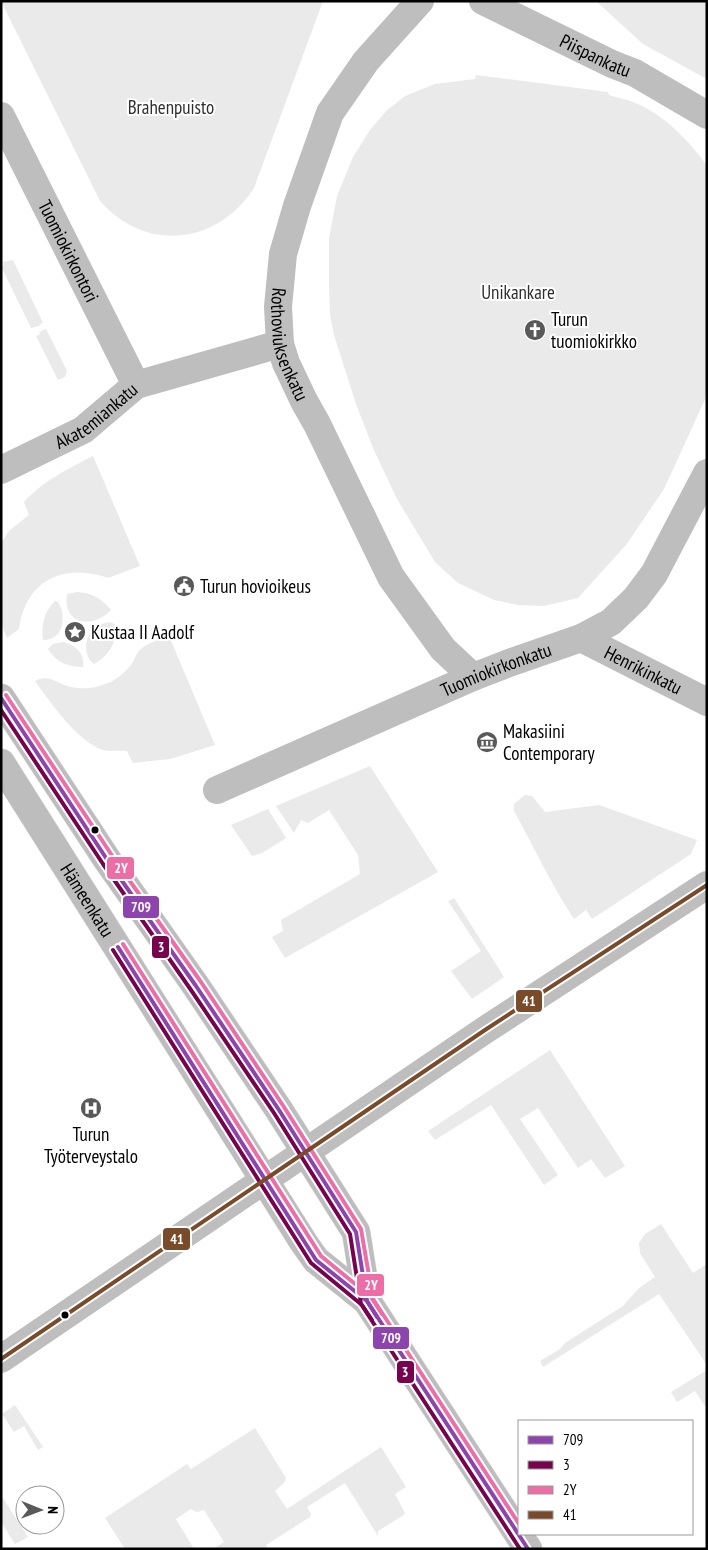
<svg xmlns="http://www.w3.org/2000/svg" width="708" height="1550" font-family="'PT Sans Narrow',sans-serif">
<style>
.green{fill:#eaeaea}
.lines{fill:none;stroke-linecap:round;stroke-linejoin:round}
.highway-casing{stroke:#dbdbdb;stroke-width:29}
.minor{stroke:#bebebe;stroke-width:28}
.highway{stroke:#bdbdbd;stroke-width:28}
.bus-1-casing{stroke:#fff;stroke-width:8}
.bus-2-casing{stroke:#fff;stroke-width:8}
.bus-3-casing{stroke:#fff;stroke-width:8}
.bus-4-casing{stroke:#fff;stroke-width:8}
.bus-1{stroke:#8e44ad;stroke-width:4}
.bus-2{stroke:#77034e;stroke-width:4}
.bus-3{stroke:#ed6ea7;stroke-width:4}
.bus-4{stroke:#7a4b2a;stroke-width:4}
.bus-dot{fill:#000;stroke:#fff;stroke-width:2}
.labels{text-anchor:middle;stroke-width:4;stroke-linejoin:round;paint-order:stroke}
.street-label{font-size:19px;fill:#000;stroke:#fff}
.park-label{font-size:19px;fill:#2f2f2f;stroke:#fff}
.poi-label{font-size:19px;fill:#000;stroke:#fff;text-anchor:start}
.line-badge{stroke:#fff;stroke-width:2}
.badge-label{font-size:14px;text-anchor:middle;font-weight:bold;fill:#fff}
</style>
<rect width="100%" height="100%" fill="#fff"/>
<g class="green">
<path d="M1,1H323L254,188C217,245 146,253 100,201Z"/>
<polygon points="596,1 707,1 707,79 643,44"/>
<path d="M476,75L608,92L609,95C617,98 627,99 635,103C662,113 691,142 707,166V395L664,489L626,545L578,598L544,606L518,605L494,600L458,583L435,562L397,499L373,448L356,404L334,335L330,315L329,287V238L337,196L353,157L370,130L386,111L405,96L435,84L475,79Z"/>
<polygon points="13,260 43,323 40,324 39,326 31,328 1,266 4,265 3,262"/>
<polygon points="46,329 67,371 65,377 58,380 36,336 40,334 39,332"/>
<path d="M93,456L140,566L108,578C63,562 25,581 19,629L7,638L1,623V543L9,531L29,515L24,502C46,479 66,470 93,456Z"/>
<path d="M77,592C92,593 101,598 111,610C92,630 62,624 67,594Z"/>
<path d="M55,601L58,602C67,616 64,640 43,640C41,625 44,612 55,601Z"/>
<path d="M110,622L116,625C116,643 110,655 94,664C83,656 84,636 95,628C99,624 105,623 110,622Z"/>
<path d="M169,636L215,745L170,759L133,763L127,751C120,750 110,752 103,750C78,742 50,702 35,681C49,673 57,684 71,687C81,689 93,689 102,685C114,682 126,673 133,662C135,658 137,652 141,649C148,643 160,639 169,636Z"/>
<path d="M63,642C75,645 85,653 83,667C68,667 56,662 48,649L53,644Z"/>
<polygon points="370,766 438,872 285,958 272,937 283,931 281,920 360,874 358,855 329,810 308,823 301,820 294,833 276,806"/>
<path d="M525,795L532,796L545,812L599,805L697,840L691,854L592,919L586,910L574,919C551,884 534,847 514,811V804Z"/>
<polygon points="268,809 286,838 262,853 252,856 231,825"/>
<polygon points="454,898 504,977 472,999 451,971 481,951 448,901"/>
<polygon points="550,1050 625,1166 605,1178 591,1159 578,1168 538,1108 520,1119 558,1175 544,1185 491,1105 435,1140 428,1131"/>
<polygon points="661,1224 693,1273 707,1264 707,1365 659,1294 543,1367 540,1361 560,1349 565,1343 623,1306 639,1288 655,1277 640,1253 639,1243 645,1234"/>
<polygon points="707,1370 707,1409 695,1391 677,1402 671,1392"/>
<polygon points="15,1405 43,1447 38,1450 24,1426 14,1432 2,1414"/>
<polygon points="255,1428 286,1478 284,1483 275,1491 287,1509 381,1447 406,1487 395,1494 405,1513 404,1515 378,1531 378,1536 345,1483 307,1507 311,1514 310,1517 266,1545 268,1549 213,1549 224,1542 204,1510 197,1512 191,1509 176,1519 194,1549 125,1549 105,1518 187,1464 191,1469"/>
<polygon points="1,1495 28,1537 15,1544 1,1522"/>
</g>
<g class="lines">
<g class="highway-casing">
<g id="highway">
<polyline points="1,698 108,861 196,986 279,1110 356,1232 367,1301"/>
<path id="s7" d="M1,763L304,1243L316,1260L367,1301L528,1549"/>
</g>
</g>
<g class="minor">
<path id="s1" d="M420,1L366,61L330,113L297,206L283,254L278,307L280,344L286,363L304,401L317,424L391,577L443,649L473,677"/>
<path id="s2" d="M483,1L612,64L635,73L707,115"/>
<path id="s3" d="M1,116L136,385"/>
<path id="s4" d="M1,470L83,430L136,385L280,344"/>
<path id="s5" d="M581,638L707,702"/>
<path id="s6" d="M217,790L473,677L509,663L581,638L611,622L636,598L654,574L707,473"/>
<polyline points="1,1359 485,1030 707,885"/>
</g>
<use href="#highway" class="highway"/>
<g class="bus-1-casing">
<g id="bus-1">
<polyline points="1,698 108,861 196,986 279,1110 356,1232 367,1301 528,1549"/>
<polyline points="118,947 316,1260 367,1301 377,1317"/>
</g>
</g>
<g class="bus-2-casing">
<g id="bus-2">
<polyline points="1,710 103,864 191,990 274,1113 350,1234 361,1304 520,1549"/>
<polyline points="113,950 311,1263 362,1305 372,1320"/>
</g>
</g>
<g class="bus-3-casing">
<g id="bus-3">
<polyline points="6,695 113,857 201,982 284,1107 361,1229 373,1299 519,1524"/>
<polyline points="123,944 321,1256 371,1297 382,1314"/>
</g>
</g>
<g class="bus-4-casing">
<polyline id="bus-4" points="1,1359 485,1030 707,885"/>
</g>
<use href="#bus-1" class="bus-1"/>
<use href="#bus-2" class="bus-2"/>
<use href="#bus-3" class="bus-3"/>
<use href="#bus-4" class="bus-4"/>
</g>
<defs>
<g id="church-disc" transform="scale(1.125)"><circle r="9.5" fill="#595959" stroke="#fff"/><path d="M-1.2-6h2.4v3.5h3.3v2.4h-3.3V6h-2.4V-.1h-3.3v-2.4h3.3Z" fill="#fff"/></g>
<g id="civic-disc" transform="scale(1.125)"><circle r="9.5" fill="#595959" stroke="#fff"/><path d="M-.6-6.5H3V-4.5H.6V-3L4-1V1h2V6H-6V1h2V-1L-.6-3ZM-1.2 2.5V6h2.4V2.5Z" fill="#fff"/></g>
<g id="sight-disc" transform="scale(1.125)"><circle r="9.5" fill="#595959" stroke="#fff"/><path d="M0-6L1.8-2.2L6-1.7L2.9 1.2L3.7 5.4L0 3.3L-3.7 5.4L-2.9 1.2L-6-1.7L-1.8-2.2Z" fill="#fff"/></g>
<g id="museum-disc" transform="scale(1.125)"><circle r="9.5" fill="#595959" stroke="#fff"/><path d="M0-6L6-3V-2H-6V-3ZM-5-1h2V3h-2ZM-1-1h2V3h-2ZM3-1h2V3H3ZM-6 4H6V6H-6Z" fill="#fff"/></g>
<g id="hospital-disc" transform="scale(1.125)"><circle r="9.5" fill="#595959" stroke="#fff"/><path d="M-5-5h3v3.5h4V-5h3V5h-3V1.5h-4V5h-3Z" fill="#fff"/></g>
</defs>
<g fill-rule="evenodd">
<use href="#church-disc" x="535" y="330"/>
<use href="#civic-disc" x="184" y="586"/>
<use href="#sight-disc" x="75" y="632"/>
<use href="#museum-disc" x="487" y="742"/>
<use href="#hospital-disc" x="91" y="1108"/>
</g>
<g class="bus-dot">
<circle cx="95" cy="830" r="4.5"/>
<circle cx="65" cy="1315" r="4.5"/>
</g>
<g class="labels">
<g class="street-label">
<text dy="7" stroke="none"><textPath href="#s2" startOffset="125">Piispankatu</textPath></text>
<text dy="7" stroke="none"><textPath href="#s3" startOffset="151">Tuomiokirkontori</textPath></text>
<text dy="7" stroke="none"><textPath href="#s1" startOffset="385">Rothoviuksenkatu</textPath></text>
<text dy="7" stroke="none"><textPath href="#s4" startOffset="110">Akatemiankatu</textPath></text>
<text dy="7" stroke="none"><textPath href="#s6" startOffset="304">Tuomiokirkonkatu</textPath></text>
<text dy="7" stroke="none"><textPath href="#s5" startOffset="70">Henrikinkatu</textPath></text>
<text dy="7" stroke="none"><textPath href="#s7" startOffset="162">Hämeenkatu</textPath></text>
</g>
<g class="park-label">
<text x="171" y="114">Brahenpuisto</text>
<text x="518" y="299">Unikankare</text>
</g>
<g class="poi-label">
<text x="551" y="326">Turun<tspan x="551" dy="22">tuomiokirkko</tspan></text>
<text x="200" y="593">Turun hovioikeus</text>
<text x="91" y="639">Kustaa II Aadolf</text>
<text x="503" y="738">Makasiini<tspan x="503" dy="22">Contemporary</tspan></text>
<text x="91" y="1141" text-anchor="middle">Turun<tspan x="91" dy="22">Työterveystalo</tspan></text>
</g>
</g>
<g class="line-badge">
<rect x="106" y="856" width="29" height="24" rx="5" fill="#ed6ea7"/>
<rect x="122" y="895" width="38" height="24" rx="5" fill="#8e44ad"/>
<rect x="151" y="935" width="19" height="24" rx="5" fill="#77034e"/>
<rect x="515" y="989" width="28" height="24" rx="5" fill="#7a4b2a"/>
<rect x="162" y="1227" width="29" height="24" rx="5" fill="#7a4b2a"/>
<rect x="356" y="1273" width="29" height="24" rx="5" fill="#ed6ea7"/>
<rect x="372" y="1326" width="38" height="24" rx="5" fill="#8e44ad"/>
<rect x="396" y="1360" width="19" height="24" rx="5" fill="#77034e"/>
</g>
<g class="badge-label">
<text x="121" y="873">2Y</text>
<text x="141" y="912">709</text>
<text x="161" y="952">3</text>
<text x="529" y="1006">41</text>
<text x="177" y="1244">41</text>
<text x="371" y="1290">2Y</text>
<text x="391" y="1343">709</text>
<text x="405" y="1377">3</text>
</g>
<rect width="708" height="1550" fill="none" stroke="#000000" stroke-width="5"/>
<rect x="518" y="1420" width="175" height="115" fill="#ffffff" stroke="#999999"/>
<rect x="528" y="1436" width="25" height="8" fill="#8e44ad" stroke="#999999"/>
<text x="563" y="1445" font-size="15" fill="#000000">709</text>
<rect x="528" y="1461" width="25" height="8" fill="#77034e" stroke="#999999"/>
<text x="563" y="1470" font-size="15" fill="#000000">3</text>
<rect x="528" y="1486" width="25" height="8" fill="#ed6ea7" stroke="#999999"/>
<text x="563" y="1495" font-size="15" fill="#000000">2Y</text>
<rect x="528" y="1511" width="25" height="8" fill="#7a4b2a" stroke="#999999"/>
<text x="563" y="1520" font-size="15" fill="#000000">41</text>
<g transform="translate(40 1510) rotate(91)"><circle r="24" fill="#ffffff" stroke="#999999"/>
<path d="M0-4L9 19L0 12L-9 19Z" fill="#595959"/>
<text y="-8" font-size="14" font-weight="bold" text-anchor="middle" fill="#000000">N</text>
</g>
</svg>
